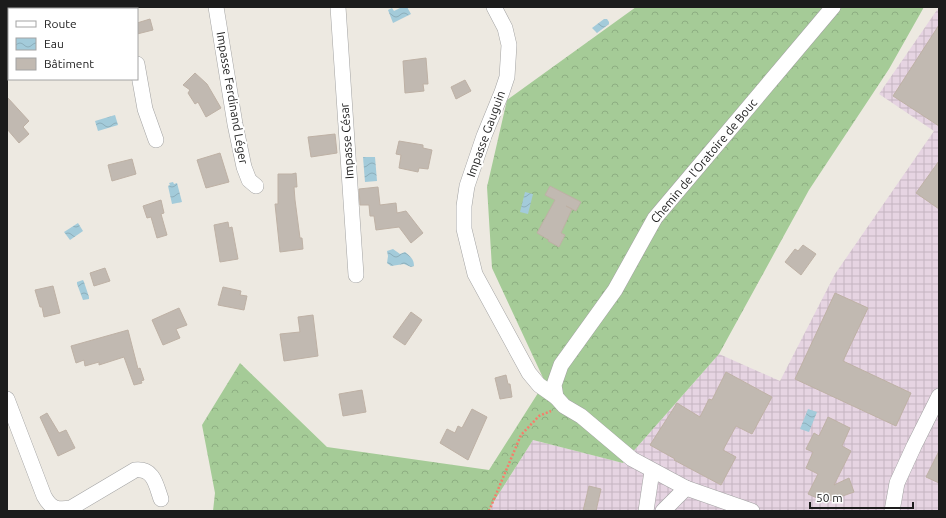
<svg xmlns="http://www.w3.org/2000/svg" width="946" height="518" font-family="Ubuntu,sans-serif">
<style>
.industrial{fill:url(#industrial-grid)}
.forest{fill:url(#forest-crowns)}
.water{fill:url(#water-waves)}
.building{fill:#c1b9b1;stroke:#beb1a5}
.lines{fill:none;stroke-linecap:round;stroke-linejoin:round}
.minor-casing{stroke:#a3a3a3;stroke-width:16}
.path{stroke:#f57e6b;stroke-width:2.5;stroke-dasharray:2 2;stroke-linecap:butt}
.minor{stroke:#fff;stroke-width:15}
.labels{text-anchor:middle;stroke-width:4;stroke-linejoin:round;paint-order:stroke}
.street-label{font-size:12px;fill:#1c1c1c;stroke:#fff}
</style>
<defs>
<pattern id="industrial-grid" width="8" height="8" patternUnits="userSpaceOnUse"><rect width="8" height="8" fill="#e6d4e2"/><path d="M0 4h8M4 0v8" fill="none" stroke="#c5b5c1"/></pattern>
<pattern id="forest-crowns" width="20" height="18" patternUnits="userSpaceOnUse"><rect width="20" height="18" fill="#a5cb97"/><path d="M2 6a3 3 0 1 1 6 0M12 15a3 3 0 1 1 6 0" fill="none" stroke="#8dae82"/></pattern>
<pattern id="water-waves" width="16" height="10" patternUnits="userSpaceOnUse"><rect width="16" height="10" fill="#a3cbda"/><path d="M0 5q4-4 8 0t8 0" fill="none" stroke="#8caeba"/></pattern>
</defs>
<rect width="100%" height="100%" fill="#ede9e1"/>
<polygon class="industrial" points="939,7 939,511 490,511 491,506 533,440 623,463 719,354 780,381 835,274 934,131 879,94"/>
<polygon class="forest" points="636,7 924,7 889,69 809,190 719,354 623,463 533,440 491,506 490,511 213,511 215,493 202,425 240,363 327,447 489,470 545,382 492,268 487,187 507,100"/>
<g class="water">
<polygon points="402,7 407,7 411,14 393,23 388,10 392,8 394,11"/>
<polygon points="604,19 607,19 609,22 609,24 597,33 592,28"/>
<polygon points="115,115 118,125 98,131 95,121"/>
<polygon points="363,157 375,157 377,181 365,182"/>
<polygon points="173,182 174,184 177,183 182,202 172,204 168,186 170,185 169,183"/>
<polygon points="525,192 533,194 528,214 520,212"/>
<polygon points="78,223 83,231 70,240 64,232"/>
<path d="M393,249L400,254L405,252C410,256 414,259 414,266L411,267L404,264L391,266L387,263L388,256L387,251Z"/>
<polygon points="83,280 84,282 89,297 89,299 83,300 77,284 77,282"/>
<polygon points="808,409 817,412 809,432 800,429"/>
</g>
<g class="building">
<polygon points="150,19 153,30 137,34 137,23"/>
<polygon points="939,25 939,126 893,96"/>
<polygon points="426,58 428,84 423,84 424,91 405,93 403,61"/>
<polygon points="195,73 207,84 221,108 206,117 198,102 195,104 188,93 190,90 183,85"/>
<polygon points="465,80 471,91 456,99 451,87"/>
<polygon points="7,97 29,121 23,127 29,134 19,143 7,129"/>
<polygon points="335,134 337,153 311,157 308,137"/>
<polygon points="399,141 423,145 423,148 432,150 428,169 419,168 418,172 399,168 401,155 396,154"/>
<polygon points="220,153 229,182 206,188 197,160"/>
<polygon points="132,159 136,174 112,181 108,165"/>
<polygon points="939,161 939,209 916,193"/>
<polygon points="292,174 296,173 297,187 294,187 295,200 300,238 302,238 303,249 280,252 275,204 278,204 278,174"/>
<polygon points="550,186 581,202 576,211 566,206 572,209 561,233 565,235 559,247 548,241 549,240 537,233 555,200 545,195"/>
<polygon points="378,187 380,205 396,203 397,213 406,211 423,233 411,243 399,227 376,230 374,216 370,216 369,205 360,205 359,189"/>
<polygon points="161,200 164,213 161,214 167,235 157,238 151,217 147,218 143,206"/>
<polygon points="228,222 229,228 232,227 238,259 220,262 214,225"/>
<polygon points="803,245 816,254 801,275 785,262 795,249 798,251"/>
<polygon points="105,268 110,281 94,286 90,273"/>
<polygon points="53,286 60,313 44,317 42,307 40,307 35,290"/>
<polygon points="223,287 241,291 240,295 247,296 244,310 218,305"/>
<polygon points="835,293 868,308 843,361 911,393 896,426 795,379"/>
<polygon points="179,308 187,325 176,329 180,338 163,345 152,320"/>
<polygon points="411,312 422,320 405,345 393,337"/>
<polygon points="313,315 318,356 284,361 280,334 300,332 298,317"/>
<polygon points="128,330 138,369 140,368 144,380 141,381 142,383 134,385 124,357 99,365 99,362 85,366 84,360 76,363 71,346"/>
<polygon points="726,372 772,397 752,434 736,426 723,450 736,457 721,485 674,460 675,459 650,445 677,403 700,417 709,399 712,400"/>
<polygon points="506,375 508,384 510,384 512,397 500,399 495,378"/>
<polygon points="362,390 366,412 343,416 339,394"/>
<polygon points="472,409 487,417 468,460 440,443 447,429 455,433 458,426 462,428"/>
<polygon points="47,413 59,433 66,430 75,448 58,456 40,417"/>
<polygon points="828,417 850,428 842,446 851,451 834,485 849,478 854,492 826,502 808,494 818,474 806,468 813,452 806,449 814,433 819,436"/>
<polygon points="939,451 939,483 926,477"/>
<polygon points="589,486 601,489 596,511 583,511"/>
</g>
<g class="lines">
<g class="minor-casing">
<g id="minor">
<polyline points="113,7 114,9"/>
<polyline points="216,7 235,124 244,167 249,180 256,186"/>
<polyline points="338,7 356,275"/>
<polyline points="494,7 505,28 509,45 507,77 502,92 484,136 467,186 464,206 464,229 475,274 529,373 539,385 556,397"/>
<polyline points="137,64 145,109 156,140"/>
<path d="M7,399L44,496C51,509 57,510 71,508L135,470C154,468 156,485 161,499"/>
<polyline points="646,511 652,471"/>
<polyline points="663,511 686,488"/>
<polyline points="752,511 686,488 632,459 581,416 564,406 556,397 554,385 561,365 615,290 655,218 833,7"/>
<polyline points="892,511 897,483 914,446 939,396"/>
</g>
</g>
<polyline class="path" points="489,511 521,435 539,416 551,411"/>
<use href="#minor" class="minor"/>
</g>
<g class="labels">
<g class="street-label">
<text transform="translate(232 98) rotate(80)" y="4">Impasse Ferdinand Léger</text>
<text transform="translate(486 134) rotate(-70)" y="4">Impasse Gauguin</text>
<text transform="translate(347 141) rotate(-94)" y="4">Impasse César</text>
<text transform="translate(704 161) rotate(-50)" y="4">Chemin de l'Oratoire de Bouc</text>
</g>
</g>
<rect width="946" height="518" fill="none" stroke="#1c1c1c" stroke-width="16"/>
<rect x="8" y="8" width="130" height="72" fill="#ffffff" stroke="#a4a4a4"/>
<rect x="16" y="21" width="20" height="6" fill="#ffffff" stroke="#a4a4a4"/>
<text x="44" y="28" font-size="12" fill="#1c1c1c">Route</text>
<rect x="16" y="38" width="20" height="12" fill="url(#water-waves)" stroke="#a4a4a4"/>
<text x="44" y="48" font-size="12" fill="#1c1c1c">Eau</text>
<rect x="16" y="58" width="20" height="12" fill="#c1b9b1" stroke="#a4a4a4"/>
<text x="44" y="68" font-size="12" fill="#1c1c1c">Bâtiment</text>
<path d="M810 502v6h103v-6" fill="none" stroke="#1c1c1c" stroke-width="2"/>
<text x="816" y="502" font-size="12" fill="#1c1c1c" stroke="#ffffff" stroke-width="3" paint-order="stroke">50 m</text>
</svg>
